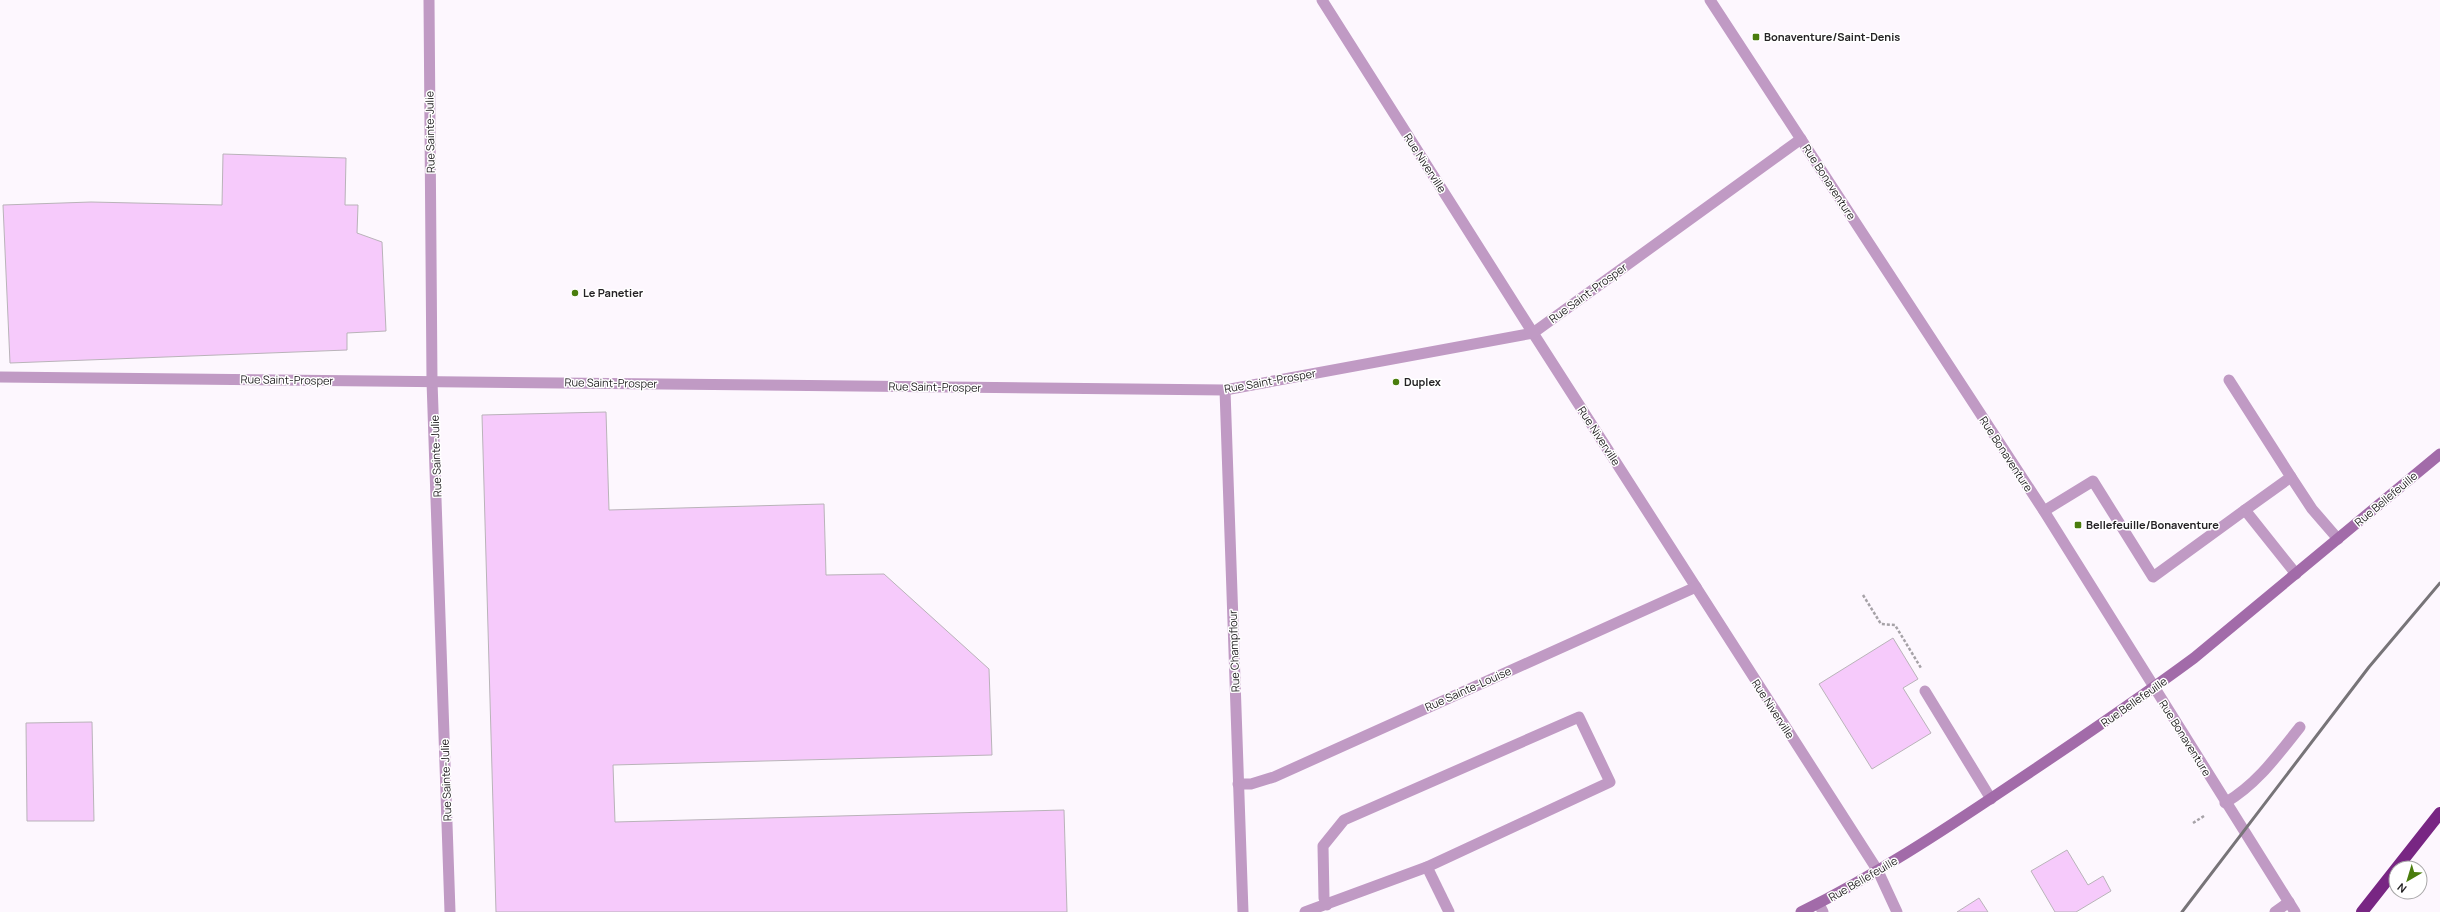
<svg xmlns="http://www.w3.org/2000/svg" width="2440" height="912" font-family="Manrope,sans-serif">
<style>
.building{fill:#f6cafb;stroke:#b9b3b9}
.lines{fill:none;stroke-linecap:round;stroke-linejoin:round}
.path{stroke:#a6a2a7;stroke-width:2.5;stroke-dasharray:3 2;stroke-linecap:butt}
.service{stroke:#c09ac4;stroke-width:11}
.minor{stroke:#c09ac4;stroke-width:11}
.tertiary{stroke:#c09ac4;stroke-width:11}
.secondary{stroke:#a26ba9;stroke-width:11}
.motorway{stroke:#782683;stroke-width:12}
.rail{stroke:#777478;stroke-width:3}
.poi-dot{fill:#4a7d0d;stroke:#fff;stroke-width:1.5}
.labels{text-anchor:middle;stroke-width:3;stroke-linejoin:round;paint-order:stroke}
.poi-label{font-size:11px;font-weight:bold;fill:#252325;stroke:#fff;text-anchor:start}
.street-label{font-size:11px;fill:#252325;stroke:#fff}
</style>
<rect width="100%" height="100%" fill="#fdf7fe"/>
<g class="building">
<polygon points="223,154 346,158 345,205 358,205 357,233 382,242 386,331 347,333 347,350 10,363 3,205 91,202 222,205"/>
<polygon points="606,412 609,510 824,504 826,575 884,574 989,669 992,755 613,765 615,822 1064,810 1067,912 496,912 482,415"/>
<polygon points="1893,638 1918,679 1903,688 1931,733 1872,769 1819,684"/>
<polygon points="92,722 94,821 27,821 26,723"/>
<polygon points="2067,850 2088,885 2103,876 2111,891 2076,912 2055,912 2031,871"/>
<polygon points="1979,898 1988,912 1957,912"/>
</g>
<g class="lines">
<g class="path">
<polyline points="1863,595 1881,624 1895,625 1921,668"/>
<polyline points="2193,823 2204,816"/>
</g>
<g class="service">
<polyline points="2229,380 2291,477 2245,510"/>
<polyline points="2291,477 2312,509 2338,539"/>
<polyline points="2044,511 2093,481 2153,577 2245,510 2296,574"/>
<polyline points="1925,691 1991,799"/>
<path d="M2225,803C2257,784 2277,756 2300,727"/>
<polyline points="1427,867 1449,912"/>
<polyline points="1878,871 1897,912"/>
<polyline points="1819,904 1823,912"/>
<polyline points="1305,912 1427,867 1610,782 1579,717 1344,820 1323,846 1324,898 1327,905"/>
<polyline points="2275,912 2289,902"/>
</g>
<g class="minor">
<polyline points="429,0 432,381 450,912"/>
<polyline points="1322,0 1533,333 1878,871"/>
<polyline points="0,377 1225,390 1533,333 1801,139"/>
<polyline points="1225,390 1243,912"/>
<polyline points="1238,784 1251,784 1274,777 1696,587"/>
</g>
<polyline class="tertiary" points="1710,0 2044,511 2295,912"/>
<path class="secondary" d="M1801,912C1874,876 1941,832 2008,787C2071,745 2133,703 2194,658L2440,454"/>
<polyline class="motorway" points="2362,912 2440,813"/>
<polyline class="rail" points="2182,912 2369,667 2440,583"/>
</g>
<g class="poi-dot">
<rect x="1752" y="33" width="8" height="8" rx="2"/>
<circle cx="575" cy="293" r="4"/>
<circle cx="1396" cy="382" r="4"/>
<rect x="2074" y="521" width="8" height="8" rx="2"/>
</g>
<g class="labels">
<g class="poi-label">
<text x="1764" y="41">Bonaventure/Saint-Denis</text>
<text x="583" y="297">Le Panetier</text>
<text x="1404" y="386">Duplex</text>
<text x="2086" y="529">Bellefeuille/Bonaventure</text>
</g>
<g class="street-label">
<text transform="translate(430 132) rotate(-91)" y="4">Rue Sainte-Julie</text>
<text transform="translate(1425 163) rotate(57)" y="4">Rue Niverville</text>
<text transform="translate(1829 182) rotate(57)" y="4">Rue Bonaventure</text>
<text transform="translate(1588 293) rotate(-36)" y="4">Rue Saint-Prosper</text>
<text transform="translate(287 380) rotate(1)" y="4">Rue Saint-Prosper</text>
<text transform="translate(1270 381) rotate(-10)" y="4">Rue Saint-Prosper</text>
<text transform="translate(611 383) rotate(1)" y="4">Rue Saint-Prosper</text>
<text transform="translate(935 387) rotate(1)" y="4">Rue Saint-Prosper</text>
<text transform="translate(1599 436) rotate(57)" y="4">Rue Niverville</text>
<text transform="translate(2006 454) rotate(57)" y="4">Rue Bonaventure</text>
<text transform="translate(436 456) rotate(-92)" y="4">Rue Sainte-Julie</text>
<text transform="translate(2386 499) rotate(-40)" y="4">Rue Bellefeuille</text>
<text transform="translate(1234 651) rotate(-92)" y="4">Rue Champflour</text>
<text transform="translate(1468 689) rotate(-24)" y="4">Rue Sainte-Louise</text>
<text transform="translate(2134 702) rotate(-35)" y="4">Rue Bellefeuille</text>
<text transform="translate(1773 709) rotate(57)" y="4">Rue Niverville</text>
<text transform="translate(2185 738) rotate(58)" y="4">Rue Bonaventure</text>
<text transform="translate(446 780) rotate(-92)" y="4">Rue Sainte-Julie</text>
<text transform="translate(1863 879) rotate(-30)" y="4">Rue Bellefeuille</text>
</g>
</g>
<g transform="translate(2408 880) rotate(218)"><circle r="19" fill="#ffffff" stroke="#a8a7a8"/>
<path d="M0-3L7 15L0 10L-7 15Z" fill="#4a7d0d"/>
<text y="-6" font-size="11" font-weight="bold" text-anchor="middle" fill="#252325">N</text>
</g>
</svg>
